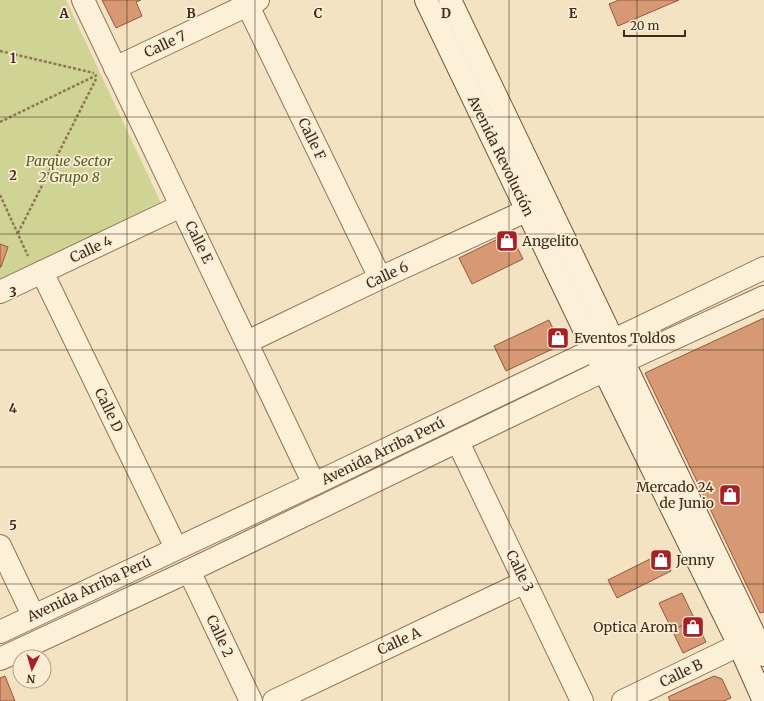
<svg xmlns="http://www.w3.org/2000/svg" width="764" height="701" font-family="Merriweather,serif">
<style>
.green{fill:#cfd495}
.building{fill:#d69974;stroke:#93593a}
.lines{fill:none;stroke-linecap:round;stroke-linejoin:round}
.minor-casing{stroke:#917357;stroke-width:24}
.tertiary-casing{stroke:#917357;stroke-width:24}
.secondary-casing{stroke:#73543a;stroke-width:24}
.path{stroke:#917357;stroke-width:2.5;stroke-dasharray:3 2;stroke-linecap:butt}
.minor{stroke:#fdf0d8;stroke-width:22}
.tertiary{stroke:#fdf0d8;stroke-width:22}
.secondary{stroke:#fdf0d8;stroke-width:22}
.grid{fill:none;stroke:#3f2c1d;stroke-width:1;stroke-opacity:0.55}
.labels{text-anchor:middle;stroke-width:3.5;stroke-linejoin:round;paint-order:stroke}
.street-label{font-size:14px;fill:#3f2c1d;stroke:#faedd4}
.park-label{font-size:14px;font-style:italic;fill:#515e21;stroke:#faedd4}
.poi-label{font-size:14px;fill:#3f2c1d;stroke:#faedd4;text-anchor:start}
.grid-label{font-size:13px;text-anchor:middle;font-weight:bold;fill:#3f2c1d;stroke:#faedd4;stroke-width:3.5;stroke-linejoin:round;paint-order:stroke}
</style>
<rect width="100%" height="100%" fill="#f4e3c3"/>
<polygon class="green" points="0,0 66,0 161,203 0,279"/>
<g class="building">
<polygon points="102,0 141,0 136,2 142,16 116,28"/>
<polygon points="619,0 679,0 618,26 609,4"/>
<polygon points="510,233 523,259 472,284 459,258"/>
<polygon points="0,244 8,247 1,267 0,267"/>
<polygon points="764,318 764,612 760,613 645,373"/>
<polygon points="549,320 561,345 506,371 494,346"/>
<polygon points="662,553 671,571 617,598 608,580"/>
<polygon points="682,593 695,620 672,630 659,603"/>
<polygon points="695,620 706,642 683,653 672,630"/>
<polygon points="5,676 15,701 0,701 0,678"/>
<polygon points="714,676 722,679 731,698 724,701 670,701 668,697"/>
</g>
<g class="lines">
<g class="minor-casing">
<g id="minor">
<polyline points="83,0 314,484"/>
<polyline points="245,0 380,278"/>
<polyline points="115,68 258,0"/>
<polyline points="42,272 176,548"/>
<polyline points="0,292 181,206"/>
<polyline points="247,342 380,278 528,210"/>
<polyline points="458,442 582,701"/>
<polyline points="0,546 33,615"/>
<polyline points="189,571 251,701"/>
<polyline points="274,701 525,582"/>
<polyline points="623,701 739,645"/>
</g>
</g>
<g class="tertiary-casing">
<g id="tertiary">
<polyline points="0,632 314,484 764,268"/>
<polyline points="0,659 189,571 605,370 764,297"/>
</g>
</g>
<g class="secondary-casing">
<g id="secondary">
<polyline points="426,0 594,350 739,645 764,701"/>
<polyline points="450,0 764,655"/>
</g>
</g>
<g class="path">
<polyline points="0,51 94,73"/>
<polyline points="0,122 97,75"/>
<polyline points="0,195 28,256"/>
<polyline points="18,233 96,79"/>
</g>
<use href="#minor" class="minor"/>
<use href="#tertiary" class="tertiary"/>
<use href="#secondary" class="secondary"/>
</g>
<path class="grid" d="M127,0V701M255,0V701M382,0V701M509,0V701M637,0V701M0,117H764M0,234H764M0,350H764M0,467H764M0,584H764"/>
<defs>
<g id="shop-square" transform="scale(1.15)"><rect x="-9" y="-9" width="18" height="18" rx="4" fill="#a81f26" stroke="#faedd4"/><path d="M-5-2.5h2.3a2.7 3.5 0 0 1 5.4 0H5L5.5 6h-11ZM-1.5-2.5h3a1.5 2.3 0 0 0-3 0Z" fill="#fff"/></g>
</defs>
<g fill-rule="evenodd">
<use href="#shop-square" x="507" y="241"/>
<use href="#shop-square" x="558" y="338"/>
<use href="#shop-square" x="730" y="495"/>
<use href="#shop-square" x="661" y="560"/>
<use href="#shop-square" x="693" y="627"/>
</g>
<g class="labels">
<g class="street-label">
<text transform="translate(165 44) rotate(-25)" y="5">Calle 7</text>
<text transform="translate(312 139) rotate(64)" y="5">Calle F</text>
<text transform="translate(501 156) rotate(64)" y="5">Avenida Revolución</text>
<text transform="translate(199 242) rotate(64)" y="5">Calle E</text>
<text transform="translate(91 249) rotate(-25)" y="5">Calle 4</text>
<text transform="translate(387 275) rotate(-25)" y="5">Calle 6</text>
<text transform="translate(109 410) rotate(64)" y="5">Calle D</text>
<text transform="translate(383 451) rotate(-26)" y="5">Avenida Arriba Perú</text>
<text transform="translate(520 571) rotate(64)" y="5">Calle 3</text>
<text transform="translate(89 589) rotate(-25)" y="5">Avenida Arriba Perú</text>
<text transform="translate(220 636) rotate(65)" y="5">Calle 2</text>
<text transform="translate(399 641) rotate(-25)" y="5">Calle A</text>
<text transform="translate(681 673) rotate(-26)" y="5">Calle B</text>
</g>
<g class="park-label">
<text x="69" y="166">Parque Sector<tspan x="69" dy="16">2 Grupo 8</tspan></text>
</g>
<g class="poi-label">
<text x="522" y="246">Angelito</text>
<text x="574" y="343">Eventos Toldos</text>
<text x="714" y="492" text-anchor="end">Mercado 24<tspan x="714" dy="16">de Junio</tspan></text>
<text x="676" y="565">Jenny</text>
<text x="678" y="632" text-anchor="end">Optica Arom</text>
</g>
</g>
<g class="grid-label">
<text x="64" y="18">A</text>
<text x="191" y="18">B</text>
<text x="318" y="18">C</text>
<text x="446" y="18">D</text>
<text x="573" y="18">E</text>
<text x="13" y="63">1</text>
<text x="13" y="180">2</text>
<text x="13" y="297">3</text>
<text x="13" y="413">4</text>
<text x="13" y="530">5</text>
</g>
<g transform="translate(32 669) rotate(185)"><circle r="19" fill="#faedd4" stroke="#afa08b"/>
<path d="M0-3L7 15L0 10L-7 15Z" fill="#a81f26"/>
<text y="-6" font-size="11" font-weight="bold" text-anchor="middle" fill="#3f2c1d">N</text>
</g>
<path d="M624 30v6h61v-6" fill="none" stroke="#3f2c1d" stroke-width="2"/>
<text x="630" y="30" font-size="12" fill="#3f2c1d" stroke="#faedd4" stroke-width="3" paint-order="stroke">20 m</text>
</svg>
